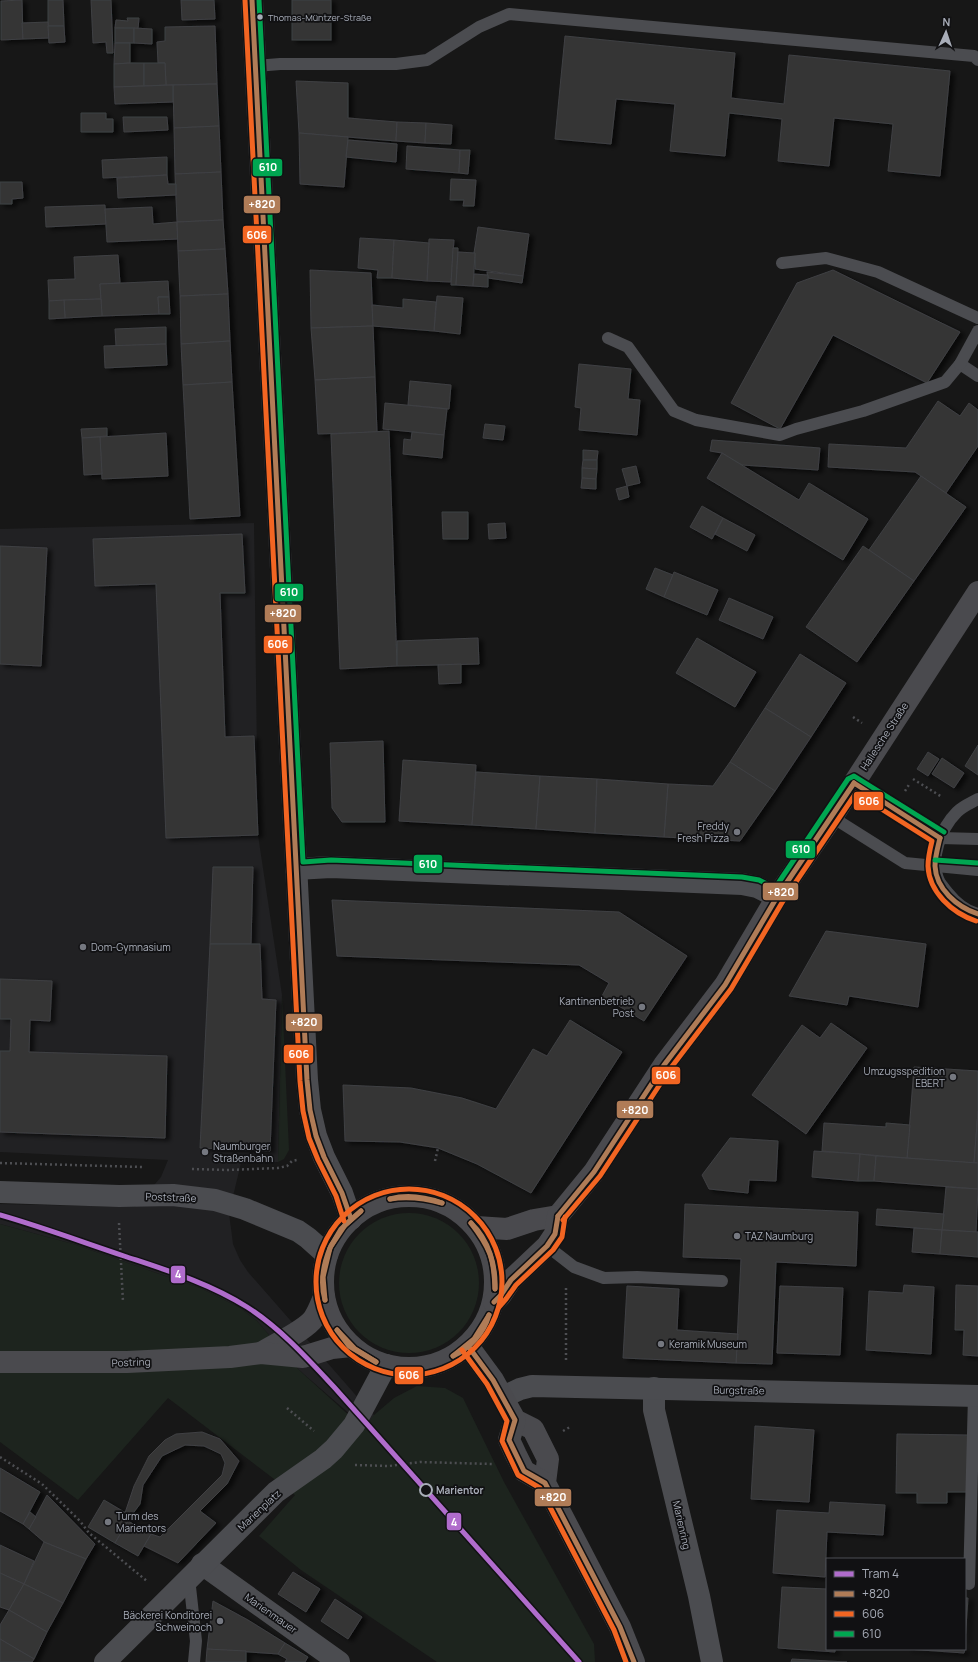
<svg xmlns="http://www.w3.org/2000/svg" width="978" height="1662" font-family="Manrope,sans-serif">
<style>
.built{fill:#212123}
.green{fill:#1d241e}
.building{fill:#353536;stroke:#3f4043;filter:url(#shadow)}
.lines{fill:none;stroke-linecap:round;stroke-linejoin:round}
.path{stroke:#4d4e52;stroke-width:2.5;stroke-dasharray:2 3;stroke-linecap:butt}
.service{stroke:#4b4c50;stroke-width:12}
.minor{stroke:#4b4c50;stroke-width:22}
.secondary{stroke:#4a4a4e;stroke-width:22}
.bus-1-casing{stroke:#111113;stroke-width:8}
.bus-2-casing{stroke:#111113;stroke-width:8}
.bus-3-casing{stroke:#111113;stroke-width:8}
.bus-1{stroke:#b07c57;stroke-width:5}
.bus-2{stroke:#f26522;stroke-width:5}
.bus-3{stroke:#00a651;stroke-width:5}
.tram-1-casing{stroke:#111113;stroke-width:8}
.tram-1{stroke:#b06ccc;stroke-width:5}
.bus-dot{fill:#a8adb8;stroke:#111113;stroke-width:1.5}
.poi-dot{fill:#757880;stroke:#111113;stroke-width:1.5}
.stop-dot{fill:#111113;stroke:#a8adb8;stroke-width:2}
.labels{text-anchor:middle;stroke-width:3.5;stroke-linejoin:round;paint-order:stroke}
.bus-label{font-size:9px;fill:#a8adb8;stroke:#111113;text-anchor:start}
.street-label{font-size:10px;fill:#a8adb8;stroke:#111113}
.poi-label{font-size:10px;fill:#a8adb8;stroke:#111113;text-anchor:start}
.stop-label{font-size:10px;font-weight:bold;fill:#a8adb8;stroke:#111113;text-anchor:start}
.line-badge{stroke:#111113;stroke-width:1.5}
.badge-label{font-size:11px;text-anchor:middle;font-weight:bold;fill:#fff}
</style>
<defs>
<filter id="shadow"><feDropShadow dx="4.5" dy="2.5" stdDeviation="2" flood-color="#0009"/></filter>
</defs>
<rect width="100%" height="100%" fill="#171717"/>
<polygon class="built" points="254,523 258,835 282,995 278,1162 241,1163 229,1213 233,1244 240,1260 248,1272 360,1400 471,1519 299,1370 257,1321 240,1308 200,1288 73,1244 0,1224 0,1204 135,1207 161,1177 168,1160 0,1152 0,529"/>
<g class="green">
<polygon points="282,995 289,1150 284,1159 278,1162"/>
<circle cx="409" cy="1283" r="70"/>
<polygon points="0,1224 73,1244 200,1288 240,1308 257,1321 299,1370 364,1429 374,1415 394,1398 417,1386 445,1388 463,1398 504,1482 594,1644 595,1662 437,1662 301,1570 259,1536 295,1495 168,1398 78,1500 0,1442"/>
</g>
<g class="building">
<polygon points="22,0 23,39 1,40 1,1"/>
<polygon points="48,0 63,0 64,26 48,26"/>
<polygon points="91,0 111,0 113,53 107,53 106,42 93,43"/>
<polygon points="181,0 214,0 215,19 182,20"/>
<rect x="292" y="0" width="39" height="40"/>
<polygon points="127,18 139,18 138,29 115,28 116,20 128,21"/>
<polygon points="48,22 49,38 23,39 22,23"/>
<polygon points="48,26 64,26 65,42 49,43"/>
<polygon points="215,26 217,84 166,85 165,63 158,63 157,42 165,41 165,27"/>
<rect x="115" y="28" width="19" height="15"/>
<polygon points="134,28 152,29 152,44 134,43"/>
<polygon points="565,36 735,53 731,98 784,104 789,55 950,71 940,176 888,171 893,124 834,118 829,166 778,161 782,119 729,113 725,156 670,151 675,104 616,99 611,144 555,139"/>
<polygon points="115,43 130,43 130,63 114,64"/>
<polygon points="130,63 144,63 144,86 114,87 114,64"/>
<polygon points="144,63 165,63 166,85 144,86"/>
<polygon points="296,81 348,83 348,118 397,122 396,141 299,133"/>
<polygon points="217,84 219,126 174,128 173,85"/>
<polygon points="173,85 173,102 115,104 114,87"/>
<polygon points="81,113 106,113 106,119 113,119 113,132 81,132"/>
<polygon points="123,117 167,117 168,130 124,132"/>
<polygon points="397,122 426,123 425,143 396,141"/>
<polygon points="426,123 452,125 451,144 425,143"/>
<polygon points="219,126 221,172 175,174 174,128"/>
<polygon points="299,133 348,137 344,187 300,184"/>
<polygon points="348,140 397,144 396,162 346,157"/>
<polygon points="407,146 460,150 459,173 406,169"/>
<polygon points="460,150 470,150 468,174 459,173"/>
<polygon points="167,157 167,175 103,178 102,160"/>
<polygon points="221,172 223,220 177,222 175,174"/>
<polygon points="167,175 168,184 176,184 176,195 118,198 117,178"/>
<polygon points="451,179 476,180 474,206 463,206 464,200 450,200"/>
<polygon points="0,182 22,182 23,198 12,199 12,204 0,204"/>
<polygon points="105,205 106,224 46,227 45,207"/>
<polygon points="152,207 153,224 177,222 178,239 107,242 105,209"/>
<polygon points="223,220 225,249 178,251 177,222"/>
<polygon points="478,227 529,234 523,276 475,269 475,253 474,253"/>
<polygon points="360,238 394,240 392,278 377,278 378,270 358,268"/>
<polygon points="429,239 454,240 451,282 427,281"/>
<polygon points="394,240 429,243 427,281 392,278"/>
<polygon points="453,248 458,248 456,285 451,285"/>
<polygon points="225,249 228,294 180,296 178,251"/>
<polygon points="458,252 475,253 473,286 456,285"/>
<polygon points="118,255 120,283 100,284 101,299 49,301 48,280 75,279 74,257"/>
<polygon points="310,270 371,273 373,326 311,328"/>
<polygon points="833,270 960,332 927,383 833,335 780,429 731,403 797,283"/>
<polygon points="487,272 523,276 522,283 488,278"/>
<polygon points="474,274 488,275 488,287 473,286"/>
<polygon points="168,281 169,297 158,297 159,314 102,316 100,284"/>
<polygon points="228,294 230,341 181,344 180,296"/>
<polygon points="437,296 463,298 460,334 434,331"/>
<polygon points="158,297 169,297 170,314 159,314"/>
<polygon points="101,299 102,316 65,318 64,300"/>
<polygon points="403,299 436,302 434,331 373,326 372,305 403,308"/>
<polygon points="64,300 65,318 49,319 49,301"/>
<polygon points="373,326 375,377 315,380 311,328"/>
<polygon points="166,327 166,344 116,346 115,329"/>
<polygon points="230,341 232,382 183,385 181,344"/>
<polygon points="166,344 167,365 105,368 104,346"/>
<polygon points="579,364 631,369 628,399 640,400 637,435 579,430 581,408 575,407"/>
<polygon points="375,377 377,432 318,434 315,380"/>
<polygon points="410,381 451,385 449,409 408,405"/>
<polygon points="232,382 240,516 190,519 183,385"/>
<polygon points="938,401 960,416 969,403 978,410 978,446 946,493 915,472 828,467 829,444 906,448"/>
<polygon points="385,403 447,409 444,435 383,429"/>
<polygon points="485,424 505,426 503,440 483,438"/>
<polygon points="107,428 107,436 82,438 81,429"/>
<polygon points="389,431 397,666 340,669 331,434"/>
<polygon points="412,432 444,435 442,458 403,454 404,439 411,440"/>
<polygon points="166,433 168,476 102,479 100,437"/>
<polygon points="100,437 102,474 84,475 82,438"/>
<polygon points="712,440 820,448 818,470 742,465 722,453 710,451"/>
<polygon points="583,450 598,451 597,460 583,460"/>
<polygon points="722,453 799,500 809,483 868,519 843,560 707,478"/>
<polygon points="583,460 597,460 597,469 582,468"/>
<polygon points="636,466 640,483 627,486 622,469"/>
<polygon points="582,468 597,469 596,479 582,478"/>
<polygon points="921,476 966,507 914,581 869,550"/>
<polygon points="582,478 596,479 596,489 581,488"/>
<polygon points="627,486 629,497 619,500 616,489"/>
<polygon points="702,506 723,518 712,539 690,527"/>
<polygon points="442,512 468,512 468,539 443,539"/>
<polygon points="723,518 755,535 747,551 715,534"/>
<polygon points="505,523 506,538 489,539 488,524"/>
<polygon points="242,534 245,593 220,593 225,737 254,736 258,835 166,838 156,584 95,586 93,539"/>
<polygon points="0,546 47,548 41,666 0,664"/>
<polygon points="863,546 914,581 857,662 806,627"/>
<polygon points="655,568 673,575 664,597 646,589"/>
<polygon points="674,572 718,590 707,615 664,597"/>
<polygon points="729,598 773,617 763,639 719,620"/>
<polygon points="478,638 479,664 397,666 397,641"/>
<polygon points="697,638 756,672 735,707 676,673"/>
<polygon points="800,654 846,683 811,737 765,708"/>
<polygon points="461,664 461,683 439,684 438,665"/>
<polygon points="765,708 811,737 775,791 730,762"/>
<polygon points="383,741 385,822 342,822 332,808 330,743"/>
<polygon points="978,745 978,775 965,766"/>
<polygon points="928,752 939,759 928,776 917,769"/>
<polygon points="942,758 964,773 954,788 932,774"/>
<polygon points="403,760 476,765 472,825 399,821"/>
<polygon points="730,762 775,791 740,841 664,837 668,784 713,786"/>
<polygon points="476,772 540,776 536,829 472,825"/>
<polygon points="540,776 597,779 595,833 536,829"/>
<polygon points="597,779 668,784 664,837 595,833"/>
<polygon points="213,867 253,867 251,944 210,944"/>
<polygon points="332,900 619,912 687,956 644,1021 602,996 609,983 579,965 337,956"/>
<polygon points="826,931 926,944 918,1007 849,996 847,1005 789,996"/>
<polygon points="210,944 260,944 262,999 276,1000 270,1151 200,1148"/>
<polygon points="0,979 52,981 50,1021 30,1020 29,1052 167,1056 165,1138 0,1132 0,1051 10,1051 11,1019 0,1019"/>
<polygon points="570,1020 622,1052 531,1193 477,1164 438,1148 400,1142 345,1141 343,1085 411,1088 462,1098 496,1109 533,1049 547,1056"/>
<polygon points="831,1023 867,1048 806,1134 752,1095 802,1025 820,1038"/>
<polygon points="914,1067 978,1071 978,1111 974,1163 907,1158"/>
<polygon points="978,1111 978,1163 974,1163"/>
<polygon points="824,1123 886,1127 886,1123 910,1125 907,1158 822,1151"/>
<polygon points="730,1138 778,1141 776,1181 749,1180 748,1193 709,1189 702,1175"/>
<polygon points="814,1151 860,1154 858,1181 812,1177"/>
<polygon points="860,1154 876,1156 874,1181 858,1181"/>
<polygon points="876,1156 978,1163 978,1189 874,1181"/>
<polygon points="946,1187 978,1189 976,1232 942,1230"/>
<polygon points="685,1204 858,1212 856,1266 776,1262 772,1364 736,1363 741,1259 683,1257"/>
<polygon points="877,1209 944,1214 942,1230 876,1225"/>
<polygon points="914,1228 942,1230 940,1254 912,1252"/>
<polygon points="942,1230 978,1232 978,1257 940,1254"/>
<polygon points="904,1285 934,1287 931,1354 866,1350 869,1291 903,1293"/>
<polygon points="956,1285 978,1286 978,1356 963,1355 964,1330 955,1330"/>
<polygon points="627,1286 679,1289 677,1330 738,1334 736,1363 623,1358"/>
<polygon points="780,1286 843,1288 840,1355 777,1353"/>
<polygon points="755,1426 814,1430 809,1502 751,1499"/>
<polygon points="202,1432 220,1439 239,1461 227,1484 200,1511 216,1523 178,1563 144,1546 151,1534 160,1537 222,1475 225,1463 221,1454 204,1446 185,1445 162,1456 143,1485 140,1504 131,1516 125,1513 134,1486 149,1456 165,1440 176,1434"/>
<polygon points="897,1434 968,1435 967,1492 947,1492 947,1503 917,1503 917,1493 896,1493"/>
<polygon points="0,1468 40,1492 23,1524 0,1511"/>
<polygon points="47,1495 95,1544 86,1559 44,1542 29,1529"/>
<polygon points="104,1500 131,1516 115,1543 88,1527"/>
<polygon points="830,1502 885,1505 883,1535 827,1532 825,1577 773,1573 777,1510 829,1513"/>
<polygon points="30,1512 36,1517 29,1529 23,1524"/>
<polygon points="128,1521 151,1534 138,1556 115,1543"/>
<polygon points="44,1542 86,1559 63,1603 24,1584"/>
<polygon points="0,1545 34,1561 24,1584 0,1573"/>
<polygon points="293,1572 320,1589 306,1612 278,1594"/>
<polygon points="0,1573 24,1584 9,1610 0,1607"/>
<polygon points="24,1584 63,1603 47,1632 9,1610"/>
<polygon points="782,1587 827,1589 827,1649 835,1649 835,1652 778,1648"/>
<polygon points="965,1598 968,1598 965,1642"/>
<polygon points="335,1599 362,1617 348,1639 321,1621"/>
<polygon points="213,1601 248,1620 285,1643 278,1654 207,1649"/>
<polygon points="9,1610 47,1632 34,1659 0,1639 0,1625"/>
<polygon points="0,1639 34,1659 32,1662 0,1662"/>
<polygon points="285,1643 308,1657 305,1662 285,1662 287,1659 278,1654"/>
<polygon points="207,1649 246,1651 246,1662 206,1662"/>
<polygon points="907,1649 965,1649 964,1653"/>
<polygon points="792,1659 847,1662 791,1662"/>
</g>
<g class="lines">
<g class="path">
<polyline points="853,717 862,723"/>
<polyline points="913,779 942,797"/>
<polyline points="905,791 910,783"/>
<polyline points="435,1161 438,1148"/>
<polyline points="0,1163 143,1167"/>
<polyline points="192,1169 228,1170 278,1168 287,1166 292,1161 297,1160"/>
<polyline points="119,1223 123,1302"/>
<polyline points="566,1360 566,1287"/>
<polyline points="287,1408 314,1431"/>
<polyline points="563,1431 570,1427"/>
<polyline points="0,1457 42,1484 80,1521 89,1533 148,1582"/>
<polyline points="355,1465 389,1466 420,1462 492,1464"/>
</g>
<g class="service">
<polyline points="256,66 280,64 396,64 427,60 479,27 509,14 974,56 978,60"/>
<polyline points="782,263 826,258 878,272 978,318"/>
<polyline points="608,338 628,347 674,411 696,420 780,435 796,429 863,411 945,382 960,364 978,376"/>
<polyline points="960,364 978,331"/>
<polyline points="854,783 940,838 978,839"/>
<path d="M978,799C971,803 963,806 957,812C941,828 929,859 939,881C941,885 945,889 948,893C956,903 965,911 978,914"/>
<polyline points="832,817 905,863 978,870"/>
<polyline points="547,1246 574,1267 604,1278 637,1277 722,1281"/>
<polyline points="189,1578 196,1641 194,1662"/>
<polyline points="969,1584 974,1396"/>
</g>
<g class="minor">
<polyline points="252,0 307,1080 310,1110 316,1136 324,1157 342,1193 351,1219"/>
<polyline points="296,869 331,867 742,884 757,887 777,897"/>
<polyline points="0,1192 119,1196 173,1195 215,1200 245,1209 298,1231 308,1238 327,1255"/>
<polyline points="654,1388 654,1410 699,1596 712,1662"/>
<polyline points="503,1397 520,1389 532,1386 978,1396"/>
<polyline points="202,1564 339,1662"/>
<polyline points="105,1662 276,1492 323,1459 334,1449 354,1425 386,1365"/>
</g>
<g class="secondary">
<circle cx="409" cy="1282" r="86"/>
<polyline points="558,1216 594,1172 664,1065 725,985 777,897 832,817 978,592"/>
<polyline points="476,1227 507,1229 534,1220 558,1216"/>
<polyline points="494,1302 501,1295 511,1280 547,1246 555,1234 558,1216"/>
<polyline points="468,1346 493,1380 515,1420 533,1429 548,1459 545,1483 620,1627 634,1662"/>
<path d="M261,1353C275,1344 306,1330 314,1318C318,1312 321,1304 324,1297"/>
<polyline points="0,1362 127,1362 230,1357 261,1353 303,1357 332,1348 351,1346"/>
<polyline points="515,1420 509,1440 516,1455 524,1471 545,1483"/>
</g>
<g class="bus-1-casing">
<g id="bus-1">
<polyline points="252,0 307,1080 310,1110 316,1136 324,1157 342,1193 351,1219"/>
<polyline points="854,783 940,838"/>
<path d="M940,838C938,847 935,856 935,866C936,889 957,907 978,914"/>
<path d="M390,1199C408,1194 425,1197 442,1203"/>
<path d="M390,1199C409,1196 424,1198 442,1203"/>
<polyline points="558,1216 594,1172 664,1065 725,985 777,897 854,783"/>
<path d="M471,1223C489,1240 496,1266 495,1289"/>
<path d="M471,1223C490,1248 494,1258 495,1289"/>
<polyline points="331,1246 345,1225 361,1211"/>
<polyline points="331,1246 341,1229 361,1211"/>
<path d="M325,1300C320,1283 323,1265 330,1248"/>
<polyline points="325,1300 323,1277 330,1248"/>
<polyline points="494,1302 501,1295 511,1280 547,1246 555,1234 558,1216"/>
<polyline points="337,1330 355,1349 376,1362"/>
<polyline points="337,1330 349,1346 376,1362"/>
<polyline points="468,1346 493,1380 515,1420 509,1440 524,1471 545,1483 620,1627 634,1662"/>
<polyline points="453,1356 474,1339 489,1315"/>
<path d="M453,1356C470,1348 484,1333 489,1315"/>
</g>
</g>
<g class="bus-2-casing">
<g id="bus-2">
<polyline points="245,0 300,1081 303,1111 309,1138 318,1160 336,1196 344,1221"/>
<circle cx="409" cy="1282" r="93"/>
<path d="M563,1220L600,1176L670,1069L731,989L783,901L856,793L932,841C930,849 928,857 928,866C929,892 952,913 976,921"/>
<polyline points="499,1307 506,1299 516,1285 553,1250 562,1237 565,1217"/>
<polyline points="462,1350 487,1384 507,1421 502,1441 518,1475 540,1488 614,1630 626,1662"/>
</g>
</g>
<g class="bus-3-casing">
<g id="bus-3">
<polyline points="259,0 303,862 331,860 742,877 759,880 775,888 848,779 854,776 944,832"/>
<polyline points="935,860 978,863"/>
</g>
</g>
<use href="#bus-1" class="bus-1"/>
<use href="#bus-2" class="bus-2"/>
<use href="#bus-3" class="bus-3"/>
<g class="tram-1-casing">
<path id="tram-1" d="M0,1215C42,1227 82,1242 124,1256C166,1270 209,1283 247,1307C280,1328 307,1358 334,1387L579,1662"/>
</g>
<use href="#tram-1" class="tram-1"/>
</g>
<circle class="bus-dot" cx="260" cy="17" r="3.5"/>
<g class="poi-dot">
<circle cx="737" cy="832" r="4"/>
<circle cx="83" cy="947" r="4"/>
<circle cx="642" cy="1007" r="4"/>
<circle cx="953" cy="1077" r="4"/>
<circle cx="205" cy="1152" r="4"/>
<circle cx="737" cy="1236" r="4"/>
<circle cx="661" cy="1344" r="4"/>
<circle cx="108" cy="1522" r="4"/>
<circle cx="220" cy="1621" r="4"/>
</g>
<circle class="stop-dot" cx="426" cy="1490" r="6"/>
<g class="labels">
<g class="bus-label">
<text x="268" y="21">Thomas-Müntzer-Straße</text>
</g>
<g class="street-label">
<text transform="translate(884 736) rotate(-57)" y="4">Hallesche Straße</text>
<text transform="translate(171 1197) rotate(2)" y="4">Poststraße</text>
<text transform="translate(131 1362) rotate(-2)" y="4">Postring</text>
<text transform="translate(739 1390) rotate(1)" y="4">Burgstraße</text>
<text transform="translate(259 1510) rotate(-43)" y="4">Marienplatz</text>
<text transform="translate(682 1525) rotate(77)" y="4">Marienring</text>
<text transform="translate(271 1613) rotate(35)" y="4">Marienmauer</text>
</g>
<g class="poi-label">
<text x="729" y="830" text-anchor="end">Freddy<tspan x="729" dy="12">Fresh Pizza</tspan></text>
<text x="91" y="951">Dom-Gymnasium</text>
<text x="634" y="1005" text-anchor="end">Kantinenbetrieb<tspan x="634" dy="12">Post</tspan></text>
<text x="945" y="1075" text-anchor="end">Umzugsspedition<tspan x="945" dy="12">EBERT</tspan></text>
<text x="213" y="1150">Naumburger<tspan x="213" dy="12">Straßenbahn</tspan></text>
<text x="745" y="1240">TAZ Naumburg</text>
<text x="669" y="1348">Keramik Museum</text>
<text x="116" y="1520">Turm des<tspan x="116" dy="12">Marientors</tspan></text>
<text x="212" y="1619" text-anchor="end">Bäckerei Konditorei<tspan x="212" dy="12">Schweinoch</tspan></text>
</g>
<g class="stop-label">
<text x="436" y="1494">Marientor</text>
</g>
</g>
<g class="line-badge">
<rect x="252" y="158" width="31" height="19" rx="4" fill="#00a651"/>
<rect x="243" y="195" width="38" height="19" rx="4" fill="#b07c57"/>
<rect x="242" y="225" width="30" height="19" rx="4" fill="#f26522"/>
<rect x="274" y="583" width="30" height="19" rx="4" fill="#00a651"/>
<rect x="264" y="604" width="38" height="19" rx="4" fill="#b07c57"/>
<rect x="263" y="635" width="30" height="19" rx="4" fill="#f26522"/>
<rect x="853" y="791" width="31" height="20" rx="4" fill="#f26522"/>
<rect x="785" y="840" width="31" height="19" rx="4" fill="#00a651"/>
<rect x="413" y="854" width="30" height="20" rx="4" fill="#00a651"/>
<rect x="762" y="882" width="37" height="19" rx="4" fill="#b07c57"/>
<rect x="285" y="1013" width="38" height="19" rx="4" fill="#b07c57"/>
<rect x="283" y="1044" width="31" height="20" rx="4" fill="#f26522"/>
<rect x="651" y="1066" width="30" height="19" rx="4" fill="#f26522"/>
<rect x="616" y="1100" width="38" height="19" rx="4" fill="#b07c57"/>
<rect x="170" y="1265" width="16" height="19" rx="4" fill="#b06ccc"/>
<rect x="394" y="1366" width="30" height="19" rx="4" fill="#f26522"/>
<rect x="534" y="1488" width="38" height="19" rx="4" fill="#b07c57"/>
<rect x="446" y="1512" width="16" height="19" rx="4" fill="#b06ccc"/>
</g>
<g class="badge-label">
<text x="268" y="171">610</text>
<text x="262" y="208">+820</text>
<text x="257" y="239">606</text>
<text x="289" y="596">610</text>
<text x="283" y="617">+820</text>
<text x="278" y="648">606</text>
<text x="869" y="805">606</text>
<text x="801" y="853">610</text>
<text x="428" y="868">610</text>
<text x="781" y="896">+820</text>
<text x="304" y="1026">+820</text>
<text x="299" y="1058">606</text>
<text x="666" y="1079">606</text>
<text x="635" y="1114">+820</text>
<text x="178" y="1278">4</text>
<text x="409" y="1379">606</text>
<text x="553" y="1501">+820</text>
<text x="454" y="1526">4</text>
</g>
<rect x="826" y="1558" width="140" height="92" fill="#111113" stroke="#4d4f55"/>
<rect x="834" y="1571" width="20" height="6" fill="#b06ccc" stroke="#4d4f55"/>
<text x="862" y="1578" font-size="12" fill="#a8adb8">Tram 4</text>
<rect x="834" y="1591" width="20" height="6" fill="#b07c57" stroke="#4d4f55"/>
<text x="862" y="1598" font-size="12" fill="#a8adb8">+820</text>
<rect x="834" y="1611" width="20" height="6" fill="#f26522" stroke="#4d4f55"/>
<text x="862" y="1618" font-size="12" fill="#a8adb8">606</text>
<rect x="834" y="1631" width="20" height="6" fill="#00a651" stroke="#4d4f55"/>
<text x="862" y="1638" font-size="12" fill="#a8adb8">610</text>
<g transform="translate(946 32) rotate(3)" stroke="#111113" stroke-width="3" paint-order="stroke">
<path d="M0-3L7 15L0 10L-7 15Z" fill="#a8adb8"/>
<text y="-6" font-size="11" font-weight="bold" text-anchor="middle" fill="#a8adb8">N</text>
</g>
</svg>
